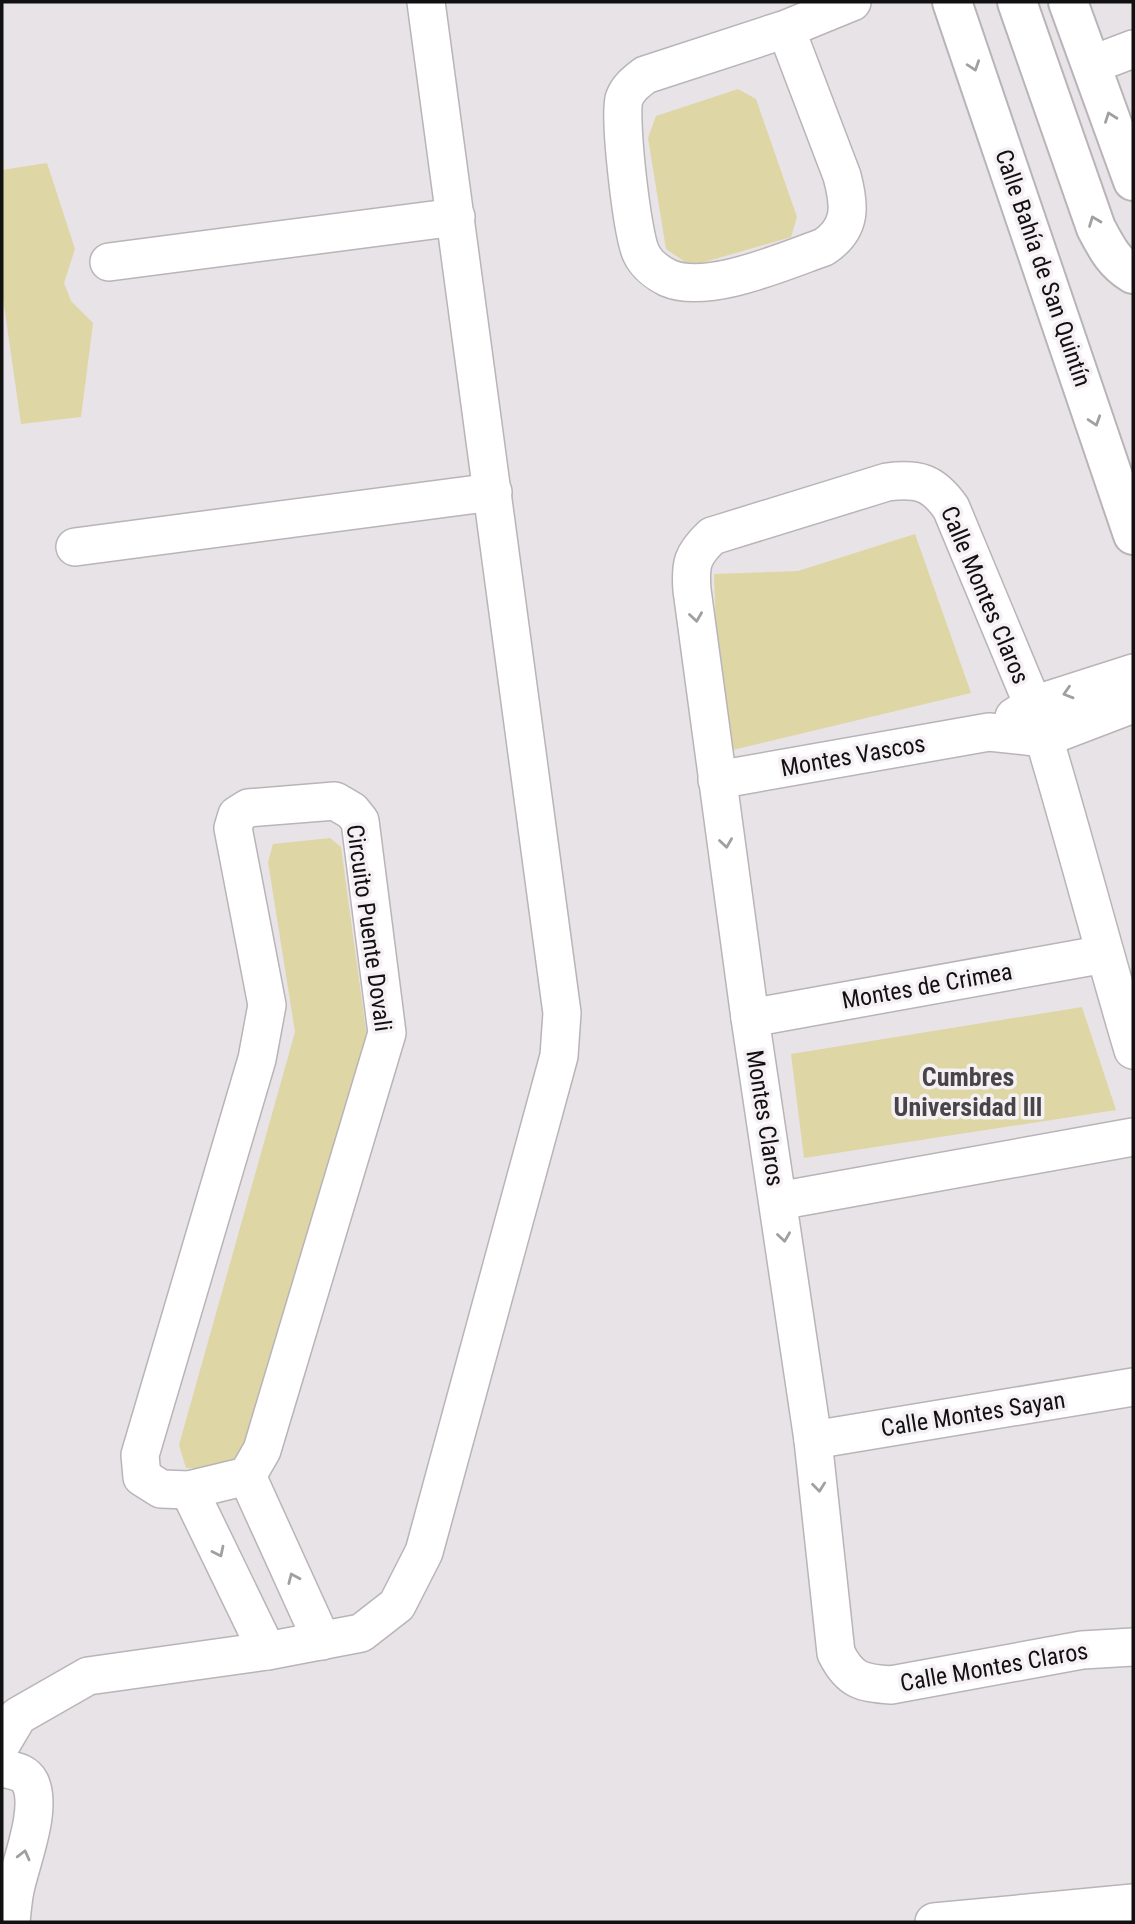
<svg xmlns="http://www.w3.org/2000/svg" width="1135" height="1924" font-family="'Roboto Condensed',sans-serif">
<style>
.green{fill:#ded6a5}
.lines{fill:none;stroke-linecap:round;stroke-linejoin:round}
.minor-casing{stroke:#b9b4b8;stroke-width:40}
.tertiary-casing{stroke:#b9b4b8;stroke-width:42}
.minor{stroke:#fff;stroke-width:37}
.tertiary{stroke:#fff;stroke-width:38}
.oneway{stroke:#a0a0a0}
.labels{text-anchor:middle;stroke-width:7;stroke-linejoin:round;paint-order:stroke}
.street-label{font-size:24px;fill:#121112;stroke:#f5f0f4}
.neighbourhood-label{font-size:26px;font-weight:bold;fill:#484447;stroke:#f5f0f4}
</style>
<rect width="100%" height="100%" fill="#e8e3e7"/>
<g class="green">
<polygon points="738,89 756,99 797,217 791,237 691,266 666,249 648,138 656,116"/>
<polygon points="47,163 75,249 64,283 71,301 93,323 81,417 21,424 2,291 2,170"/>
<polygon points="915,534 971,693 720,753 714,574 798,571"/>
<polygon points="330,838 341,847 367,1038 244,1454 227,1469 186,1468 179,1445 295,1032 268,862 273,844"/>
<polygon points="1082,1007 1116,1110 804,1158 791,1054"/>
</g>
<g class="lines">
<g class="minor-casing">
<g id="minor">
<path d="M786,29L842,176C850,206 852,228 824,247C784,261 708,295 668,278C658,273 646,264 641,253C632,234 619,119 624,99C628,88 636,82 645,75L786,29L852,2"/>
<polyline points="1091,65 1133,49"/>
<polyline points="109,262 456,217"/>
<polyline points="75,547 493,492"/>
<path d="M1033,705L951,508C933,482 918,478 887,482L712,536C692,555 690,564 692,590L750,1018L813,1440L836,1653C850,1681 862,1683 891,1685L1082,1650L1133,1647"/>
<polyline points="1014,717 1033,705 1133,673"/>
<path d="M1044,738C1075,841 1102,946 1133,1050"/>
<polyline points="717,780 989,732 1044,738 1133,704"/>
<polygon points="335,801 352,811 360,821 387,1033 262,1450 247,1476 189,1490 161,1489 142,1477 140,1455 257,1059 267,1005 233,828 237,815 248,808"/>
<polyline points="750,1018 1105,954"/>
<polyline points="778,1201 1133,1137"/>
<polyline points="813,1440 1133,1387"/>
<polyline points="247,1476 322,1641"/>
<polyline points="189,1490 267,1651"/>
<polyline points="2,1743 18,1716 88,1676 267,1651 361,1633 397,1605 424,1552 559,1056 562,1013 426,2"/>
<path d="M2,1768C13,1771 24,1771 30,1782C43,1809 21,1861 15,1890C13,1900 12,1911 11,1922"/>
<polyline points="934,1922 1133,1903"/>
</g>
</g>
<g class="tertiary-casing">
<g id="tertiary">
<polyline points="952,2 1133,535"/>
<path d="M1017,2L1096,228C1106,247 1114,263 1133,274"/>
<polyline points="1068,2 1133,181"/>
</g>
</g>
<use href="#minor" class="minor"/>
<use href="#tertiary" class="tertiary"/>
</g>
<defs><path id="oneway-chevron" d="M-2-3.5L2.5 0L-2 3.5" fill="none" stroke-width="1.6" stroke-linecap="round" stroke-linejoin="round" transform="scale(1.75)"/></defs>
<g class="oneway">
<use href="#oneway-chevron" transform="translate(974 66) rotate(71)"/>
<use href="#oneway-chevron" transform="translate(1110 117) rotate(-110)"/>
<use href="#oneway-chevron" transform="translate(1094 221) rotate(-111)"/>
<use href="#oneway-chevron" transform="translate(1095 421) rotate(72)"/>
<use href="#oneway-chevron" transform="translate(696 617) rotate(82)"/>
<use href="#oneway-chevron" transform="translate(1068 693) rotate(163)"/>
<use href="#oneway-chevron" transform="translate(726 843) rotate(82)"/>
<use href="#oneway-chevron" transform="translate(784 1237) rotate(82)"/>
<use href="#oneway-chevron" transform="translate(819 1487) rotate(84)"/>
<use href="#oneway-chevron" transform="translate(219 1552) rotate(64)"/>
<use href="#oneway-chevron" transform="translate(293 1578) rotate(-114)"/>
<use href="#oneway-chevron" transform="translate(24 1855) rotate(-76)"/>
</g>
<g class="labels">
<g class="street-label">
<text transform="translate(1043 268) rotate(71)" y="8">Calle Bahía de San Quintín</text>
<text transform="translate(985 595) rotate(67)" y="8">Calle Montes Claros</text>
<text transform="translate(853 756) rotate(-10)" y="8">Montes Vascos</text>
<text transform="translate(369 928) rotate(82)" y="8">Circuito Puente Dovali</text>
<text transform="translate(927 986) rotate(-10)" y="8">Montes de Crimea</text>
<text transform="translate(765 1118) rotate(81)" y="8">Montes Claros</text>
<text transform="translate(973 1414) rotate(-9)" y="8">Calle Montes Sayan</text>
<text transform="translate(994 1667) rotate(-10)" y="8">Calle Montes Claros</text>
</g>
<g class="neighbourhood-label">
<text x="968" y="1086">Cumbres<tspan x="968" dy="30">Universidad lll</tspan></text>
</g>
</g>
<rect width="1135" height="1924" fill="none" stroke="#121112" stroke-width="7"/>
</svg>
